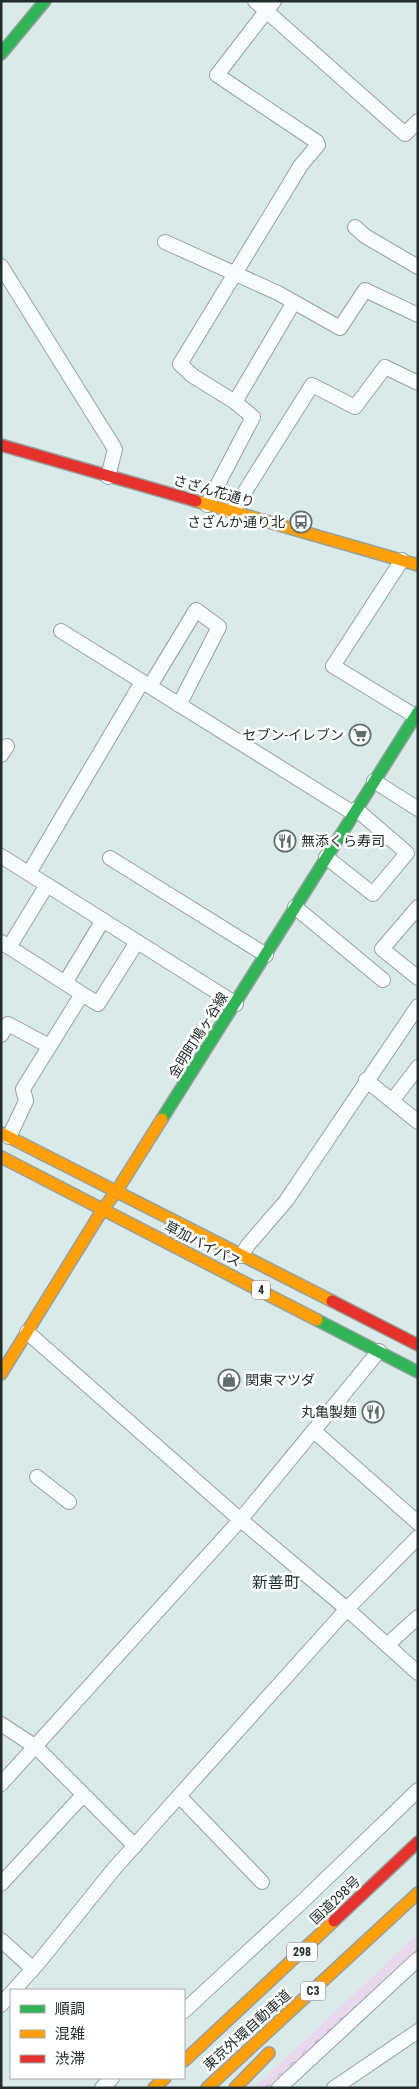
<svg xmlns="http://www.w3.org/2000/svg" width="419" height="2089" font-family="'Roboto Condensed','Noto Sans JP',sans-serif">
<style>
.forest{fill:url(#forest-crowns)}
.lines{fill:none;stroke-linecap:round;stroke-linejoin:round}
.street-casing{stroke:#94a1a0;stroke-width:16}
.fast-casing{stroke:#94a1a0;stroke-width:14}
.slow-casing{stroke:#94a1a0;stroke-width:14}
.jam-casing{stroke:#94a1a0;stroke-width:14}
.street{stroke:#f9fcfc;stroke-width:14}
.fast{stroke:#30b455;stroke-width:11}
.slow{stroke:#ff9f0a;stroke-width:11}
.jam{stroke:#e5322d;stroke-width:11}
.labels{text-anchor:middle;stroke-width:5;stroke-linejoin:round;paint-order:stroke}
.shield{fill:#fff;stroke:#646b6b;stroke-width:1}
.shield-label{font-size:12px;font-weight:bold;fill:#212c2b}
.street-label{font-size:14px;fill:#212c2b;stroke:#fff}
.poi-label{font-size:14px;fill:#212c2b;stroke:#fff;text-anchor:end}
.quarter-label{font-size:16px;fill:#1a3231;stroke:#fff}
</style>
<defs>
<pattern id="forest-crowns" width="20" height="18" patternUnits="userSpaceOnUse" patternTransform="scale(1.25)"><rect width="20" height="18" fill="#e7d8ed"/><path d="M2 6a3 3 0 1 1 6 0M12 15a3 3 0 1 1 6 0" fill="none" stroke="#c6bacb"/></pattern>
</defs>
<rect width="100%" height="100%" fill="#d9eae9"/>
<polygon class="forest" points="418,1934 418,1953 271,2088 254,2088"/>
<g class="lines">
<g class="street-casing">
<g id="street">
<polyline points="255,1 405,134 418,121"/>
<polyline points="274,1 217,75 317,142 318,145 301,165 180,364 193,376 235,402 294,302"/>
<polyline points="355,227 365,236 418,267"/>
<polyline points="165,242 278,293 340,328 365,290 418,315"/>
<polyline points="1,266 115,449 108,477"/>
<polyline points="207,505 253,417 235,402"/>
<polyline points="232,512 312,385 355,407 385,367 418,383"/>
<polyline points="402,560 333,666 415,716"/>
<polyline points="61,631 353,813"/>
<polyline points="150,686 196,610 219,627 179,705"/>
<polyline points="1,755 7,746"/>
<polyline points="374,781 418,809"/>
<polyline points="1,856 236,1004"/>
<polyline points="326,857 373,894 407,853 356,809"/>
<polyline points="110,858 266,955"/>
<polyline points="29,873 142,682"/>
<polyline points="295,907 383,980"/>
<polyline points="418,907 382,949 418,978"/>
<polyline points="1,942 98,1004 137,942"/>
<polyline points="9,947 47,885"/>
<polyline points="65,983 103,920"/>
<polyline points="1,1035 8,1024 49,1046"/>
<polyline points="366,1080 418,1122"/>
<polyline points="392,1101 418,1067"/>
<polyline points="9,1137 26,1101 23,1089 82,994"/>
<polyline points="241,1256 248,1245 286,1201 418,1006"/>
<polyline points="27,1332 236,1516 347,1609 418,1673"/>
<polyline points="314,1431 418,1523"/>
<polyline points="37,1477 69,1502"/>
<polyline points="387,1645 418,1617"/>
<polyline points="1,1724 36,1747 135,1846"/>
<polyline points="1,1784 241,1519 379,1351"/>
<polyline points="179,1796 262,1882"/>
<polyline points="1,1884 83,1795"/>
<polyline points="1,1940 33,1969"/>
<polyline points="14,1990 39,1962 113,1870 179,1796 347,1609 418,1537"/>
<polyline points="1,2005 11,1993"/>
<polyline points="184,2011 304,1900 418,1790"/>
<polyline points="102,2088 112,2078"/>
<polyline points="279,2088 418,1959"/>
<polyline points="334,2088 418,2031"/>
</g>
</g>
<g class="fast-casing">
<g id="fast">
<polyline points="1,54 45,1"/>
<polyline points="162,1119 418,712"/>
<polyline points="317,1320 418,1372"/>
</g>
</g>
<g class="slow-casing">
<g id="slow">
<polyline points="196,501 418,565"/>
<polyline points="1,1133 332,1301"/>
<polyline points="1,1157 317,1320"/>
<polyline points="1,1374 103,1209 116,1192 162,1119"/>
<polyline points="184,2061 334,1921"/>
<polyline points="154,2088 165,2078"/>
<polyline points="207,2088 418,1893"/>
<polyline points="235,2088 269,2053"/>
</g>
</g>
<g class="jam-casing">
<g id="jam">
<polyline points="1,445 196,501"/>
<polyline points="332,1301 418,1345"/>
<polyline points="334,1921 418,1842"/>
</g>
</g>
<use href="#street" class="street"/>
<use href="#fast" class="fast"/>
<use href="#slow" class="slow"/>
<use href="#jam" class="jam"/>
</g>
<defs>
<g id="bus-ring" transform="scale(1.125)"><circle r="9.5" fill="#fff" stroke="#616e6e" stroke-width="1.5"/><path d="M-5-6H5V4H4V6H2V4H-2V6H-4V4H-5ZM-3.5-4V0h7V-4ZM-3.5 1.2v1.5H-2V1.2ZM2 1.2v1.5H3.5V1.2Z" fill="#616e6e"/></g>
<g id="supermarket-ring" transform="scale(1.125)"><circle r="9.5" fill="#fff" stroke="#616e6e" stroke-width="1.5"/><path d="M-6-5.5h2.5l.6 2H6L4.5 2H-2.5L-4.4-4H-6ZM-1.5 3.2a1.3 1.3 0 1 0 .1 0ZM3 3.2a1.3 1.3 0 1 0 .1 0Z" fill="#616e6e"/></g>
<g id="restaurant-ring" transform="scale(1.125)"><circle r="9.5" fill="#fff" stroke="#616e6e" stroke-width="1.5"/><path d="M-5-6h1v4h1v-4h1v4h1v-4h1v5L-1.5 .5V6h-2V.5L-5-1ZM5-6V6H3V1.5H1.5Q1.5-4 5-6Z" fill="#616e6e"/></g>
<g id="shop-ring" transform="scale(1.125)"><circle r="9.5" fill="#fff" stroke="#616e6e" stroke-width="1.5"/><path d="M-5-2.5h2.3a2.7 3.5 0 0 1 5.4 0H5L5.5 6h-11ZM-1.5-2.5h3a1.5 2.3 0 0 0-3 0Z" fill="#616e6e"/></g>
</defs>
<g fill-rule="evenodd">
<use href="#bus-ring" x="301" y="522"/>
<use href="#supermarket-ring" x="360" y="735"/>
<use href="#restaurant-ring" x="285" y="841"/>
<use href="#shop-ring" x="229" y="1380"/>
<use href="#restaurant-ring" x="373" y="1412"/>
</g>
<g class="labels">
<g class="shield">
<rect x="252" y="1280.5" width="18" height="19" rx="4"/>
<rect x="287" y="1942.5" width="30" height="19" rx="4"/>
<rect x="300.5" y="1981.5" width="25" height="19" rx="4"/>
</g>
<g class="shield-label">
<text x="261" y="1294">4</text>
<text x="302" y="1956">298</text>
<text x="313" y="1995">C3</text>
</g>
<g class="street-label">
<text transform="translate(214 491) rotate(16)" y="5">さざん花通り</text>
<text transform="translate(198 1035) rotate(-58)" y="5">金明町鳩ヶ谷線</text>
<text transform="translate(203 1244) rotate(27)" y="5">草加バイパス</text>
<text transform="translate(335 1900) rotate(-43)" y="5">国道298号</text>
<text transform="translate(247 2030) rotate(-42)" y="5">東京外環自動車道</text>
</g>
<g class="poi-label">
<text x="285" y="527">さざんか通り北</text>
<text x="344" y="740">セブン-イレブン</text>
<text x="301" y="846" text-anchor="start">無添くら寿司</text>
<text x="245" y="1385" text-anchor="start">関東マツダ</text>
<text x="357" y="1417">丸亀製麺</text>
</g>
<g class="quarter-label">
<text x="276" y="1588">新善町</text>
</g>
</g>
<rect width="419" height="2089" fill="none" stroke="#212c2b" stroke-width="5"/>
<rect x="10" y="1989" width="175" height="90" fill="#ffffff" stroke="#a6abaa"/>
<rect x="20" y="2005" width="25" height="8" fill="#30b455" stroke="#a6abaa"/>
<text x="55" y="2014" font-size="15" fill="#212c2b">順調</text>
<rect x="20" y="2030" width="25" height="8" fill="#ff9f0a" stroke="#a6abaa"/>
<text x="55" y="2039" font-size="15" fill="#212c2b">混雑</text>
<rect x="20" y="2055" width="25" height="8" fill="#e5322d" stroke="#a6abaa"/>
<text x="55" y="2064" font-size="15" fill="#212c2b">渋滞</text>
</svg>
